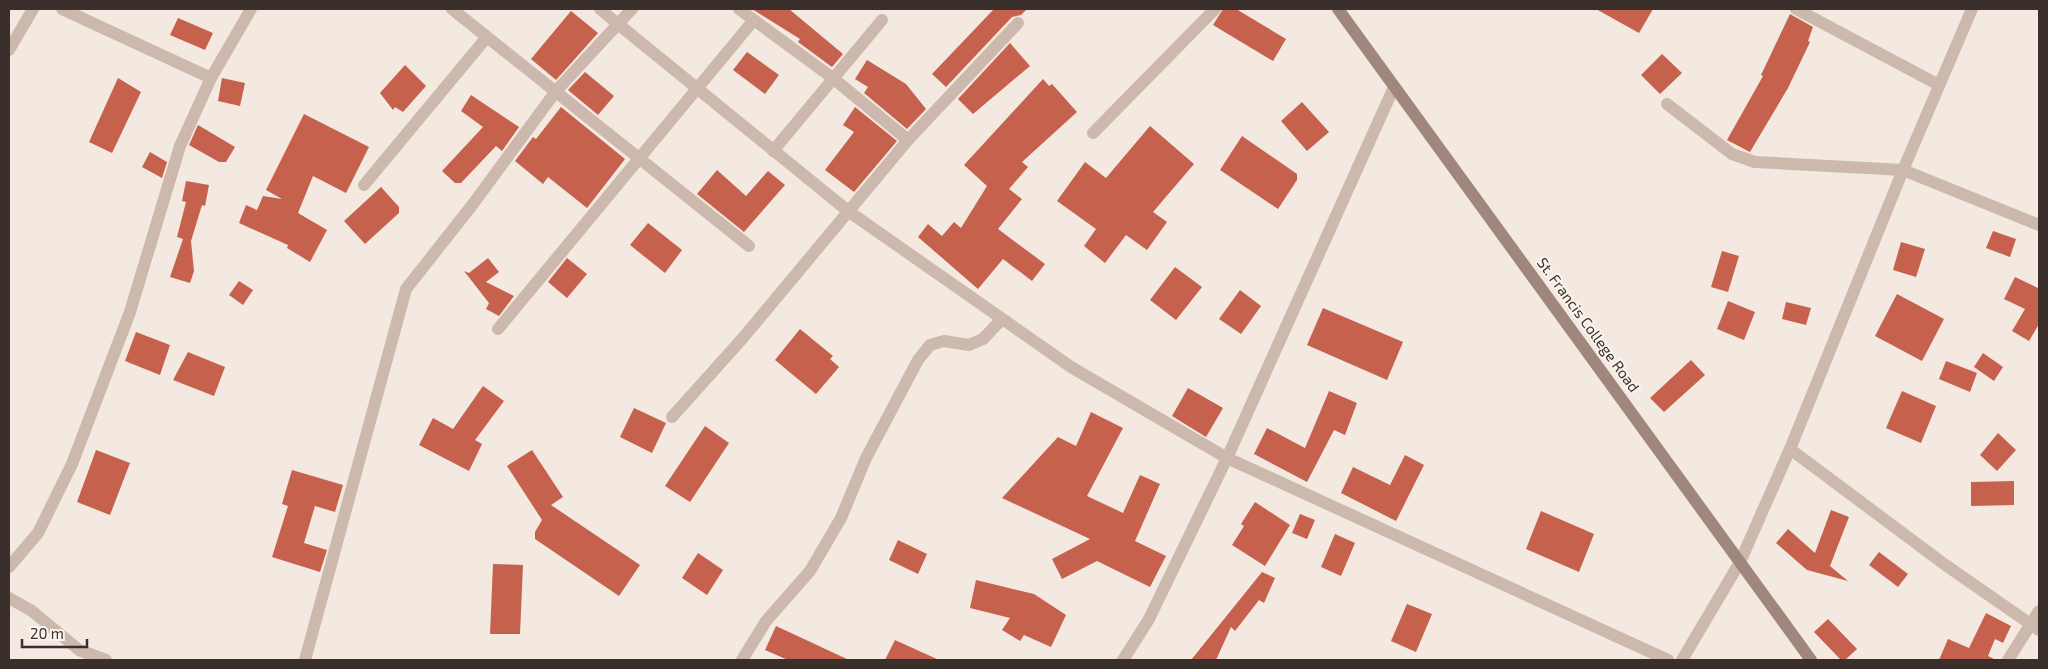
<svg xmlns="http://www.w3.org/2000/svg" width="2048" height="669" font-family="'Exo 2',sans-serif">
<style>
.building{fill:#c5614d}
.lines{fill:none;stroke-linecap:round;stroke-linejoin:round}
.street{stroke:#ccb8ac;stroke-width:12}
.secondary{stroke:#a0877d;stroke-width:12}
.labels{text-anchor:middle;stroke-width:4;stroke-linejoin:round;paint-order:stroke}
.street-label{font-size:15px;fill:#3a2f2b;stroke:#fbf4ed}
</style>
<rect width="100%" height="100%" fill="#f3e9e1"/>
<g class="building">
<polygon points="752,9 789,9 843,54 832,67 798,42 800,39"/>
<polygon points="994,9 1027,9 1021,15 1012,17 946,87 932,74"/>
<polygon points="1223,9 1236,9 1286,39 1273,61 1213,25"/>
<polygon points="1596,9 1653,9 1639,33"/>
<polygon points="571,11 598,33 556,80 531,59"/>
<polygon points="1790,14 1813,27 1808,41 1810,42 1788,88 1750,152 1727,140 1763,76 1761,75"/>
<polygon points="178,18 213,33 205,50 170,35"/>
<polygon points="1010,43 1030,66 973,114 958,99"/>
<polygon points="747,52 779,75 765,94 733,70"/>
<polygon points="1662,54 1682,73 1660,94 1641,75"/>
<polygon points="867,60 906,84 926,109 907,129 864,93 868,87 855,79"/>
<polygon points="405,65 426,86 403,112 395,107 393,110 380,93"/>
<polygon points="585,72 614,96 598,115 568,90"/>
<polygon points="118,78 141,92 112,153 89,142"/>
<polygon points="222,78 245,83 240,106 218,101"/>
<polygon points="1043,79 1049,86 1052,84 1077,112 1022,162 1028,167 1009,189 1022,199 998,229 1045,264 1032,281 1003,259 978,289 918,237 928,224 942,236 954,222 961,228 987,186 964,165"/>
<polygon points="471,95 519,127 502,151 496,146 461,183 455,183 442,171 483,127 461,111"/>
<polygon points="1302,102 1329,132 1307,151 1281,121"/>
<polygon points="561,107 625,159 587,208 548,177 543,184 515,161 533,137 536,139"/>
<polygon points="855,107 897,141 854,192 825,170 854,132 843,125"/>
<polygon points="304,114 369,147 346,193 313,176 298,213 327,230 310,262 287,248 288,245 239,223 246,205 257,210 263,196 282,199 266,190"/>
<polygon points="198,125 235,147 226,162 219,162 189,145"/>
<polygon points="1150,126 1194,164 1153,212 1167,222 1147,250 1126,235 1105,263 1084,246 1096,229 1057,201 1085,162 1106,178"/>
<polygon points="1242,136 1297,174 1297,180 1278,209 1220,170"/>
<polygon points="150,152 167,162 162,178 142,167"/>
<polygon points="717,170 746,196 768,171 785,185 744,232 697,194"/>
<polygon points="186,181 209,185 205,206 202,205 191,241 194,271 190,283 170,277 183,239 177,237 186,202 182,201"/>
<polygon points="381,187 399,207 399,213 365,244 344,221"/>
<polygon points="648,223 682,250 665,273 630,245"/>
<polygon points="1993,231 2016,239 2010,257 1986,248"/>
<polygon points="1901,242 1925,249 1916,277 1893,270"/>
<polygon points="1722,251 1739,256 1728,292 1711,287"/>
<polygon points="488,258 499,272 486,282 514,296 499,316 486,309 489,303 464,271 469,273"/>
<polygon points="567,258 587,274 567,298 548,282"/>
<polygon points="1175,267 1202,287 1176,320 1150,300"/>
<polygon points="2015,277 2038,288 2039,285 2039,324 2029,341 2012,331 2025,309 2004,299"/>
<polygon points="239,281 253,290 243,305 229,295"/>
<polygon points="1240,290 1261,306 1241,334 1219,319"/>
<polygon points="1897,294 1944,319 1922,361 1875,336"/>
<polygon points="1728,301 1755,312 1744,340 1717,329"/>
<polygon points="1786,302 1811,308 1806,325 1782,319"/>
<polygon points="1323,308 1403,342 1387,380 1307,345"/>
<polygon points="800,329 833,356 830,359 839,367 816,394 775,360"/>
<polygon points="136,332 170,345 160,375 125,361"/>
<polygon points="188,352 225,367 214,396 173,380"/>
<polygon points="1983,353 2003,367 1994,381 1974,367"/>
<polygon points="1691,360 1705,375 1664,412 1650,398"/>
<polygon points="1946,361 1977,373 1970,392 1939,379"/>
<polygon points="483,386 504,401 475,440 482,444 469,471 419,445 433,418 453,429"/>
<polygon points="1188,388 1223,408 1206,437 1172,416"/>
<polygon points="1329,391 1357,403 1345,435 1334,430 1307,482 1254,454 1267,428 1305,448"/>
<polygon points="1902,391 1936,406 1921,443 1886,428"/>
<polygon points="634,408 666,423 652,453 620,437"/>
<polygon points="1091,412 1123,428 1087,496 1123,513 1140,475 1160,484 1135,541 1166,556 1150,587 1097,561 1062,579 1052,559 1090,539 1002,498 1058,437 1076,446"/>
<polygon points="705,426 729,443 690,502 665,486"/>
<polygon points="1998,433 2016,450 1997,471 1980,455"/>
<polygon points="96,450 130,463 110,515 77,502"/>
<polygon points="532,450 563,497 551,505 640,565 619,596 535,539 535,532 542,520 507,466"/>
<polygon points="1405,455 1424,465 1396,521 1341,493 1353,467 1390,485"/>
<polygon points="292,470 343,485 335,512 315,506 304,543 327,550 320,572 272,557 288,506 282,504"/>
<polygon points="2014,481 2014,505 1971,506 1971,482"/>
<polygon points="1255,502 1290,525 1265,566 1232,545 1244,526 1241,524"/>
<polygon points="1831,510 1849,517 1830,566 1848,581 1807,570 1776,543 1788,529 1815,553"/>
<polygon points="1541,511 1594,534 1579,572 1526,549"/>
<polygon points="1300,514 1315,520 1307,539 1292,533"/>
<polygon points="1335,534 1355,543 1341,576 1321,567"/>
<polygon points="898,540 927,554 918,574 889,560"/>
<polygon points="1879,552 1908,574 1898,587 1869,565"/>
<polygon points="698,553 723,570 707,595 682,578"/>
<polygon points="493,564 523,565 520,634 490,634"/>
<polygon points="1262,572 1275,578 1264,603 1259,600 1235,631 1231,627 1216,660 1191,660"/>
<polygon points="976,580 1034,594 1066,615 1051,647 1024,635 1020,641 1002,630 1010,618 970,608"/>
<polygon points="1407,604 1432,614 1416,652 1391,641"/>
<polygon points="1986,613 2011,626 2003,643 1995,639 1988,656 1996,660 1939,660 1948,639 1969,648"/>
<polygon points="1828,619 1857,649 1845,660 1841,660 1814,632"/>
<polygon points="776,626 849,660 788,660 765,650"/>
<polygon points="895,640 939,660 885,660"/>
</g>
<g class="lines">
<g class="street">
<polyline points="62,9 211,78"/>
<polyline points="452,9 749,246"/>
<polyline points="600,9 618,24 632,9"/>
<polyline points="739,9 834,79 908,140"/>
<polyline points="1796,9 1939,85"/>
<polyline points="1972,9 1903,170 2039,225"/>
<polyline points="9,50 33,9"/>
<polyline points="1667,104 1732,154 1755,162 1903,170 1790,449 1740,562 1682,660"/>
<polyline points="1093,133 1215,9"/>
<polyline points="773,151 882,20"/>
<polyline points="364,185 487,37"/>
<polyline points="498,329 753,21"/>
<polyline points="672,417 742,339 908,140 1018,23"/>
<polyline points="1790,449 1944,564 2039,630"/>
<polyline points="9,567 38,533 72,464 130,312 180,146 211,78 251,9"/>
<polyline points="9,598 32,611 79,650 106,660"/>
<polyline points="305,660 406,289 473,204 556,91 618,24 848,211 1071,367 1227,458 1668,660"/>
<polyline points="742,660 766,621 810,571 841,518 866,458 918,360 930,345 944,341 969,345 983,339 1002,319"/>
<polyline points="1123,660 1149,619 1227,458 1394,87"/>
<polyline points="2008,660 2039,611"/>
</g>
<polyline class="secondary" points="1338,9 1811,660"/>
</g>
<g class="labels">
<g class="street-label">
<text transform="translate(1588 325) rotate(54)" y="5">St. Francis College Road</text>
</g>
</g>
<rect width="2048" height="669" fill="none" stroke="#3a2f2b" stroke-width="20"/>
<path d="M22 639v8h65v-8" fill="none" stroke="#3a2f2b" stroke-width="2.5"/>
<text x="30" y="639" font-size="15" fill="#3a2f2b" stroke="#fbf4ed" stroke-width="4" paint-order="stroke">20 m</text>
</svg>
